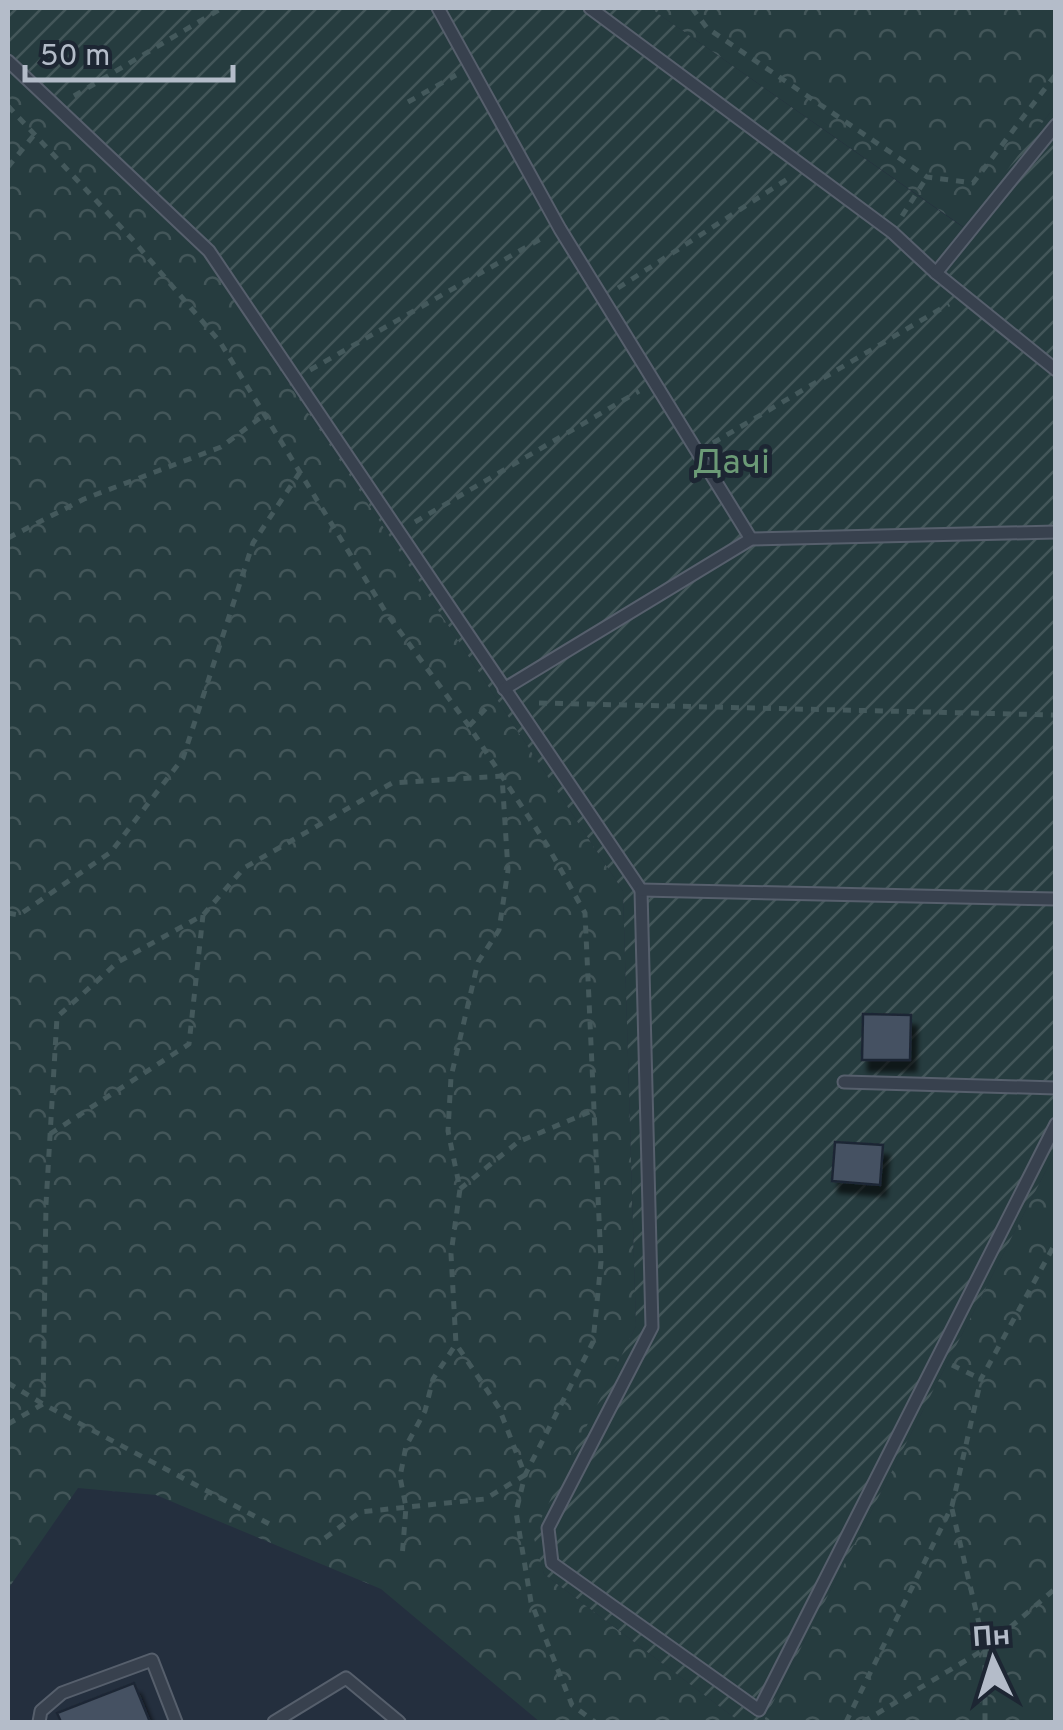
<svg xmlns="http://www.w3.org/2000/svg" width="1063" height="1730" font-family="Overpass,sans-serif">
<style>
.forest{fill:url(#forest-crowns)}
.garden{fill:url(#garden-furrows)}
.building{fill:#455162;stroke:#1f2835;stroke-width:2.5;filter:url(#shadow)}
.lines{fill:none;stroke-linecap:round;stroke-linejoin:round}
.service-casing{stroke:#565f6c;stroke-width:15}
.path{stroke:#44595c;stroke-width:5;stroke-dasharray:8 8;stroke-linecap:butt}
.service{stroke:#38414e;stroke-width:11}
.labels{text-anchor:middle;stroke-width:10;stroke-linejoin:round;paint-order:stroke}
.park-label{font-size:35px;fill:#6b9a76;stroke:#1d2633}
</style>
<defs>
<pattern id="forest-crowns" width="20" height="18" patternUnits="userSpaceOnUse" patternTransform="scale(2.5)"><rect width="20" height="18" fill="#263c3f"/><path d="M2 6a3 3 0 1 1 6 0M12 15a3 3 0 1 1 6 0" fill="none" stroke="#435659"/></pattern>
<pattern id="garden-furrows" width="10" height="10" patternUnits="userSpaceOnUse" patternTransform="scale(2.5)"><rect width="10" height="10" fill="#263c3f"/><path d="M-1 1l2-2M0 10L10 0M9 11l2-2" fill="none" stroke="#435659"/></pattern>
<filter id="shadow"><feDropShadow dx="6" dy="11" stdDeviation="2.5" flood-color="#0009"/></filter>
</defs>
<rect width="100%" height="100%" fill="#242f3e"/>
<g class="forest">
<polygon points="650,8 1055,8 1055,106 965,228"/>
<polygon points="8,69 203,253 623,891 636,1326 534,1535 544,1574 740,1722 540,1722 381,1589 156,1495 78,1488 8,1589"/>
<polygon points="1055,1153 1055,1722 763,1722"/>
</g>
<polygon class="garden" points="8,8 650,8 964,228 1055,106 1055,1153 763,1722 740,1722 544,1574 533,1535 636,1326 623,891 203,253 8,69"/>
<g class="building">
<polygon points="863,1014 911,1015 910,1060 862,1060"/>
<polygon points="835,1142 883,1145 880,1185 832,1181"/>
<polygon points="134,1683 150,1722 61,1722 57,1713"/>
</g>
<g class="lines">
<g class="service-casing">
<g id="service">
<polyline points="438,8 560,229 751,539"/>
<polyline points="590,8 892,232 936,273 1056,370"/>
<polyline points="8,61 209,251 641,890 652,1327 548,1528 552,1563 759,1710 1056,1124"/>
<polyline points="936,273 1056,125"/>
<polyline points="504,689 751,539 1056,532"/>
<polyline points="641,890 1056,899"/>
<polyline points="844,1082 1056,1088"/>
<polyline points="39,1722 41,1711 62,1693 152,1660 176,1722"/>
<polyline points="274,1722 346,1678 399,1722"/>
</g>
</g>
<g class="path">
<polyline points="692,8 707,28 927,177 973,183 1056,74"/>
<polyline points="74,96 222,8"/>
<polyline points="408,102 456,75"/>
<polyline points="8,106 132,239 220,342 385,611 469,726 547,845 585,913 601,1262 593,1342 525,1475 516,1512 531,1602 572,1705 595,1722"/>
<polyline points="8,167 34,135"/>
<polyline points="902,216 927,177"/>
<polyline points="618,288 789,178"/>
<polyline points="310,370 544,237"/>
<polyline points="713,443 949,304"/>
<polyline points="415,522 639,391"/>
<polyline points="8,538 84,499 221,447 264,415"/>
<polyline points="539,703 1056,715"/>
<polyline points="469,726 491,703"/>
<polyline points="8,913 19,915 111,852 183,758 253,543 300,472"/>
<polyline points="50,1134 189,1044 203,915"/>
<polyline points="460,1189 518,1142 594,1110"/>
<polyline points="952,1365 981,1379"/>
<polyline points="8,1383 43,1404 46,1204 57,1017 118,962 203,915 244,868 392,783 502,776 508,870 499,930 478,962 451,1077 448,1131 460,1189 451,1254 456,1344 433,1379 425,1411 406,1446 400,1477 406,1507 402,1558"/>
<polyline points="8,1424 43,1404 273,1526"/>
<polyline points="952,1509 985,1649 985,1722"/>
<polyline points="325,1538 360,1512 485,1499 525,1475 499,1408 456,1344"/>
<polyline points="846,1722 952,1506 981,1379 1056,1242"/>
<polyline points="863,1722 985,1649 1056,1588"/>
</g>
<use href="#service" class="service"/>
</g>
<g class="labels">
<g class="park-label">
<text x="731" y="473">Дачі</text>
</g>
</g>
<rect width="1063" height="1730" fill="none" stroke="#b4bcc9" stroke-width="20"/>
<g transform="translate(993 1660) rotate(356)" stroke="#1d2633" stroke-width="8" paint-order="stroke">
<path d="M0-8L18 38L0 25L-18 38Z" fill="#b4bcc9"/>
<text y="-15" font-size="28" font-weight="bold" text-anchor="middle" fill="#b4bcc9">Пн</text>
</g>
<path d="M25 65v15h208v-15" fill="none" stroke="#b4bcc9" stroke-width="5"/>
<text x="40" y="65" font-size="30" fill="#b4bcc9" stroke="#1d2633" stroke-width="8" paint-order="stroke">50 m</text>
</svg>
